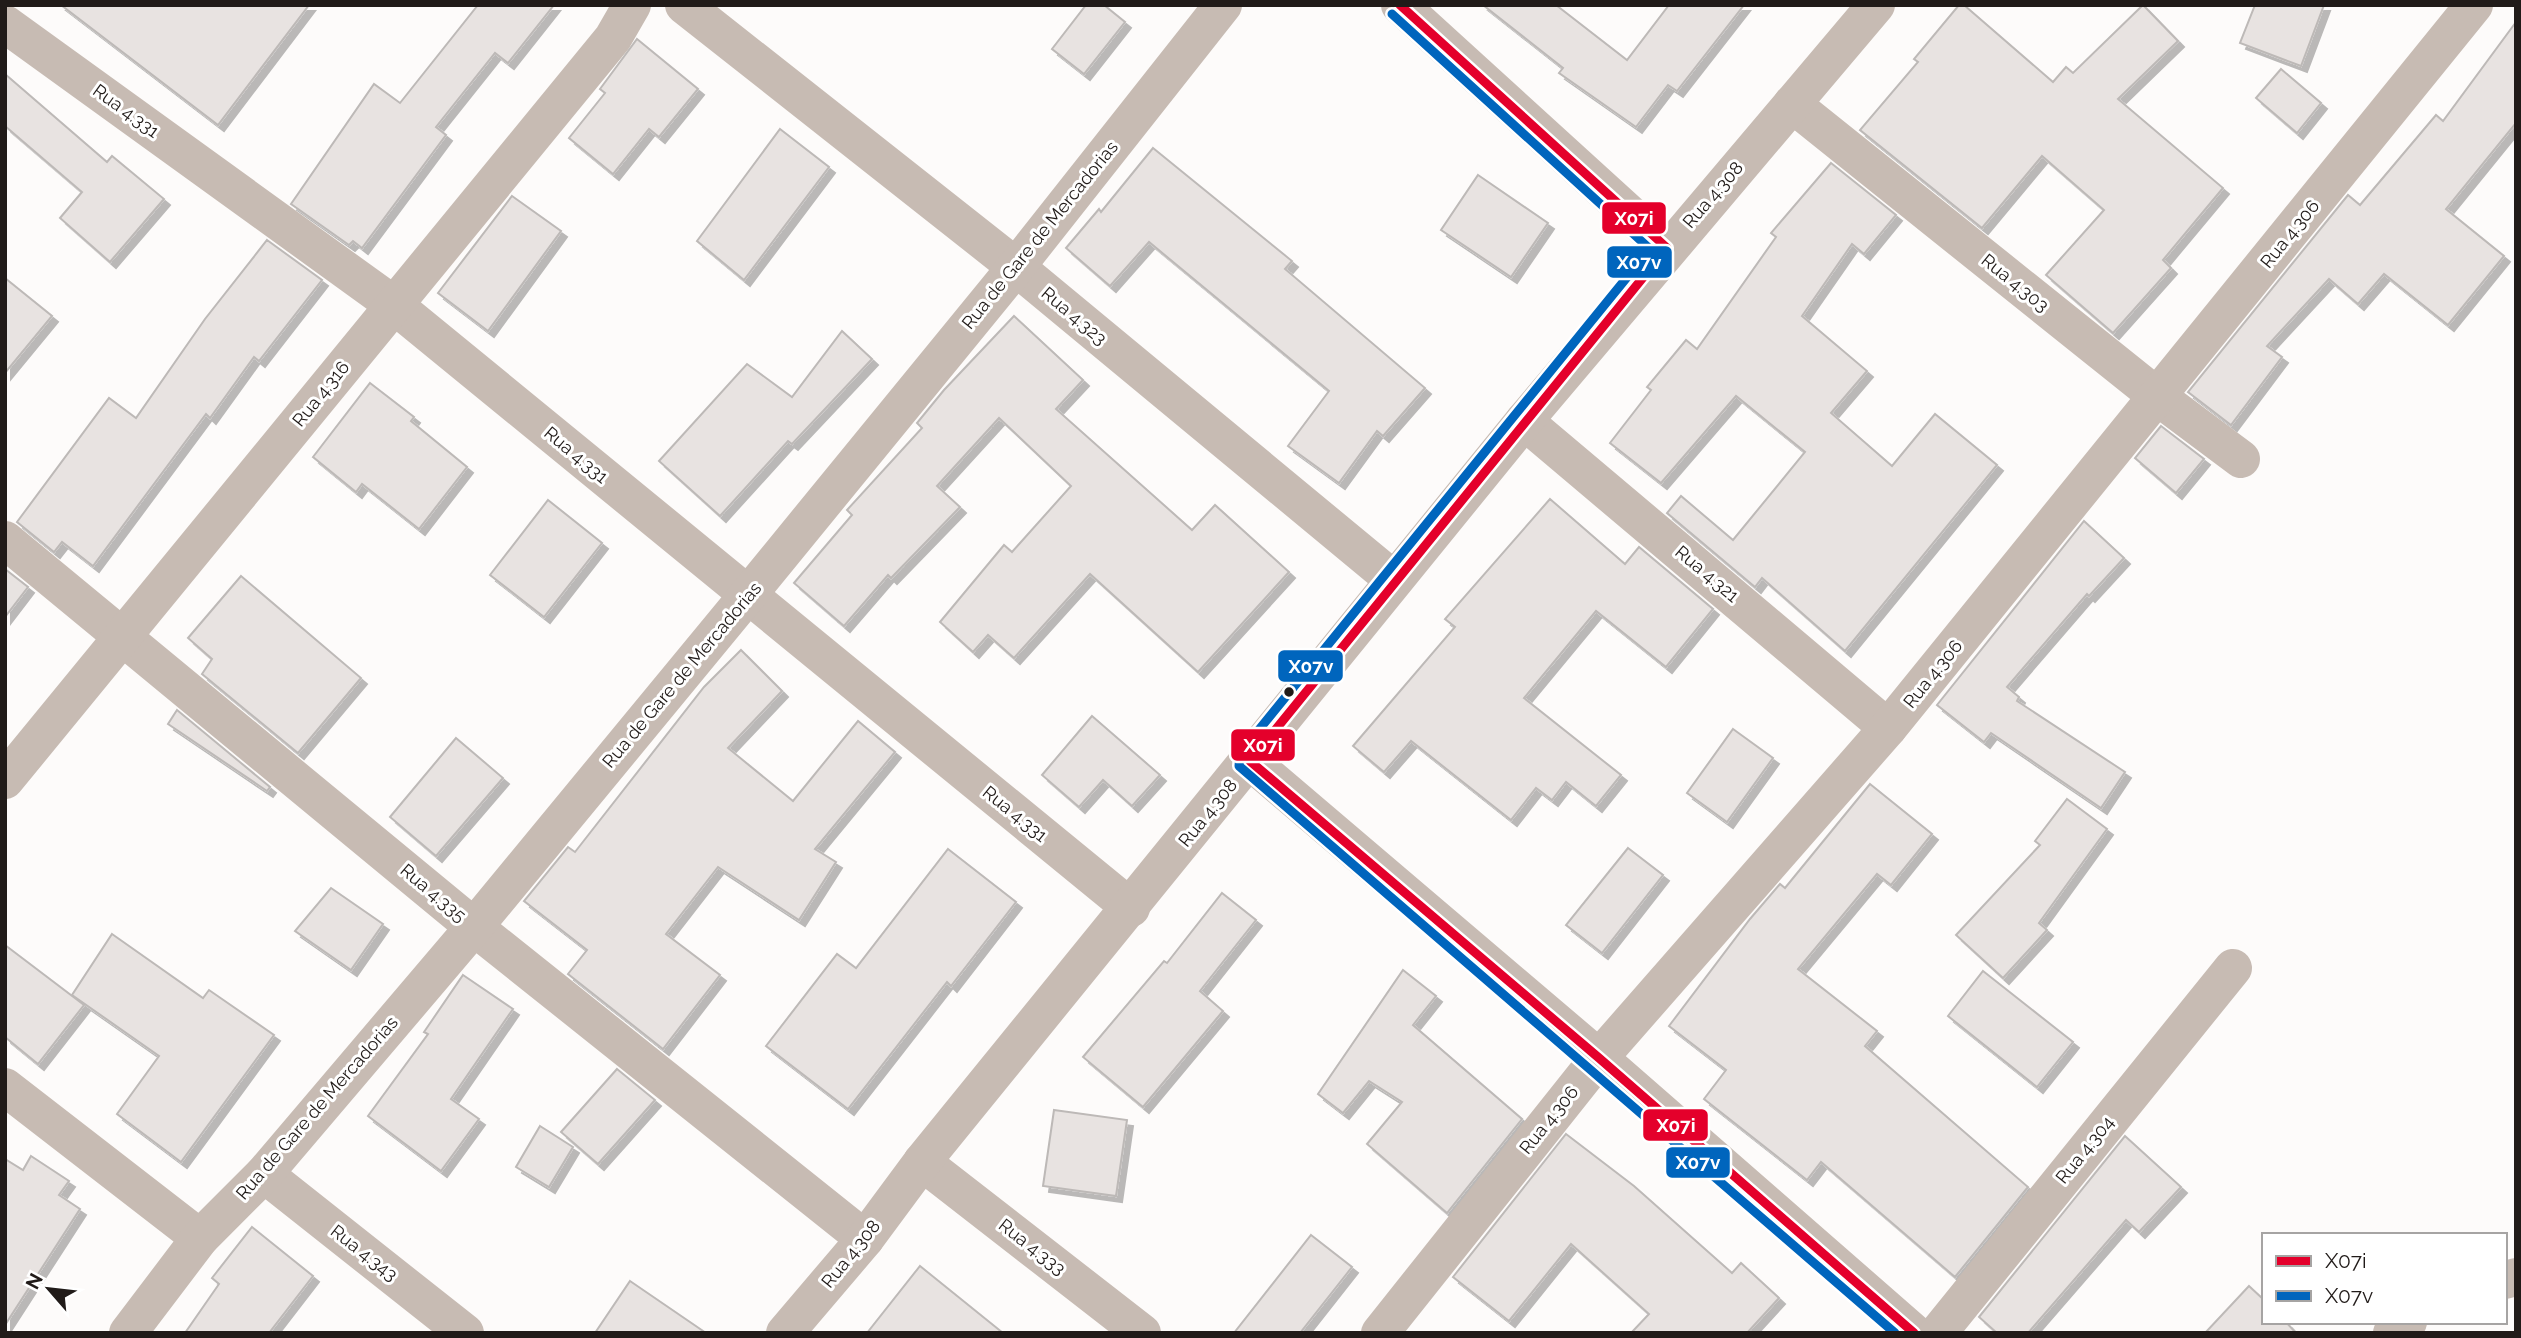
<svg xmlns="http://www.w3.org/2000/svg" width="2521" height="1338" font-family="Raleway,sans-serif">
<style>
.building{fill:#e8e3e1;stroke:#bdb9b7;stroke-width:2;filter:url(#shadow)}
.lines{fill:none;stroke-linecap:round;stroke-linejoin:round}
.minor{stroke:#c7bbb3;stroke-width:38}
.bus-1-casing{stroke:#fff;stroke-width:14}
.bus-2-casing{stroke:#fff;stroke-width:14}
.bus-1{stroke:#e4002b;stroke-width:9}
.bus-2{stroke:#0065bd;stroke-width:9}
.bus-dot{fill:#211b19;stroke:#fff;stroke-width:2.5}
.labels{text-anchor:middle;stroke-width:6;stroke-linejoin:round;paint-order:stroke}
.street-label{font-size:18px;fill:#211b19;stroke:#fff}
.line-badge{stroke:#fff;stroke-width:2.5}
.badge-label{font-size:19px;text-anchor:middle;font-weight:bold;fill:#fff}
</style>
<defs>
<filter id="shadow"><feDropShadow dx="6" dy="6" stdDeviation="0" flood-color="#0004"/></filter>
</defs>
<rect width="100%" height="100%" fill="#fdfbfa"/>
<g class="building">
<polygon points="61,5 309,5 218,125"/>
<polygon points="478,5 554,5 508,63 495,53 436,127 446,135 362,248 353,241 349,245 291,204 374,84 400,103"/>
<polygon points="1086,5 1104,5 1125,22 1084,74 1052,49"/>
<polygon points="1483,5 1556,5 1627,60 1669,5 1744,5 1677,91 1668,85 1636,127 1559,73 1563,68"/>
<polygon points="1959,5 1964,5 2053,82 2066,67 2073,73 2143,5 2178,41 2118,99 2223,188 2163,260 2171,268 2113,333 2046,275 2104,210 2042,156 1982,228 1860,130 1918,62 1914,59"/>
<polygon points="2255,5 2324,5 2301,66 2240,43"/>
<polygon points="2516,22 2516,123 2446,209 2504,256 2448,325 2384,274 2358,304 2329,279 2267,346 2282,357 2231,425 2188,392 2348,195 2360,205 2436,115 2443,121"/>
<polygon points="637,39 698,89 659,137 649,129 613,174 569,138 605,93 600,89"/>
<polygon points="2281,69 2321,103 2297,133 2256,98"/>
<polygon points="5,74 107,162 112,156 164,199 110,262 60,218 82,192 5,126"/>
<polygon points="780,129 829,167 744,280 697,241"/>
<polygon points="1153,148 1292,261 1285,269 1425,388 1383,436 1377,431 1339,483 1288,446 1329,391 1149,242 1110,286 1066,248 1099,209 1101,212"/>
<polygon points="1831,163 1896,215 1864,254 1852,244 1802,316 1867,371 1831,413 1892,466 1935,414 1997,465 1845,651 1762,578 1755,587 1667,513 1681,496 1733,540 1805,452 1736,396 1661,483 1610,443 1651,390 1647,387 1686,340 1697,349 1776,237 1771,233"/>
<polygon points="1478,175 1548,223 1511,277 1441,230"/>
<polygon points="512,196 561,231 488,331 438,293"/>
<polygon points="267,240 322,280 259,361 254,357 210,418 206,414 93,566 62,542 54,552 17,522 109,398 136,418 205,319"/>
<polygon points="5,278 52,316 5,373"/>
<polygon points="1014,316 1083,380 1056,409 1192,530 1215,505 1289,572 1198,672 1090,574 1014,658 988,635 973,652 940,622 1004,545 1012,552 1071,486 999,418 937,486 960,507 891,578 888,575 844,626 794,583 852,515 847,510 922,428 917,423 944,390"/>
<polygon points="842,331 872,359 792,444 788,441 720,516 659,461 747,364 792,397"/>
<polygon points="370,383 414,417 411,421 467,467 419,529 362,484 356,492 313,457"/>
<polygon points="2161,426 2204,459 2176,493 2135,458"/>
<polygon points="1550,499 1625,564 1639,547 1713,609 1666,667 1596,611 1524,698 1621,775 1596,806 1566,782 1552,800 1536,788 1511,820 1411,741 1384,772 1353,746 1455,627 1445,619"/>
<polygon points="548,500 602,543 544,617 490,575"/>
<polygon points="2084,521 2124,558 2089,596 2087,594 2007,687 2019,697 2017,701 2125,772 2101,808 1991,733 1984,742 1937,705"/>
<polygon points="5,569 28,587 5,617"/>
<polygon points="241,576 361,678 298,753 202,674 212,659 188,638"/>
<polygon points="741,650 782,691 728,748 793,801 858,721 895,752 815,849 836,862 799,920 718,867 666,934 720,975 663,1049 568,974 587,950 524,901 568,847 575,852 704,687"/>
<polygon points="177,710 270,787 267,791 168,724"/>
<polygon points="1092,716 1160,775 1132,806 1103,780 1079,807 1042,775"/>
<polygon points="1733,729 1773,758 1727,822 1687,793"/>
<polygon points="456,738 503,778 436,856 390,817"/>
<polygon points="1870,784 1932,834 1891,885 1877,874 1798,969 1877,1031 1865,1046 2028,1187 1955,1277 1821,1162 1807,1180 1704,1099 1726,1070 1669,1026 1750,919 1780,884 1785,888"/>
<polygon points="2067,799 2107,829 2039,923 2047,930 2003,978 1956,935 2040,845 2035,841"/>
<polygon points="1628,848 1663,875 1602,953 1566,925"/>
<polygon points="948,849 1016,902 951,986 947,982 848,1109 766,1046 837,954 856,968"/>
<polygon points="331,888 383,924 351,970 295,931"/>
<polygon points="1222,893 1256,920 1200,991 1223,1011 1143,1107 1083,1057 1164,961 1167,963"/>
<polygon points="112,934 203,998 209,990 274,1035 181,1162 117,1114 159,1056 72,995"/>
<polygon points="5,945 84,1005 38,1064 5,1037"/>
<polygon points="1403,970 1436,996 1413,1025 1522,1119 1447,1213 1367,1144 1402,1102 1369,1081 1343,1113 1318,1094"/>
<polygon points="1983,971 2073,1042 2037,1087 1948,1016"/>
<polygon points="463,975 513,1009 451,1099 479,1119 441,1171 368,1116 428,1034 424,1032"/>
<polygon points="617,1069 655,1100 598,1164 561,1132"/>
<polygon points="1054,1110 1127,1120 1116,1196 1043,1186"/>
<polygon points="540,1126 573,1147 549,1187 516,1167"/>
<polygon points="1566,1134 1634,1186 1732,1273 1741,1263 1779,1298 1747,1333 1631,1333 1649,1314 1571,1244 1509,1321 1453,1277"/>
<polygon points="2125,1136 2181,1187 2139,1232 2126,1220 2028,1333 1997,1333 1979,1317"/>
<polygon points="31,1156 69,1181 59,1195 80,1209 5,1325 5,1159 23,1170"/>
<polygon points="252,1227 313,1276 269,1333 185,1333 219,1284 212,1278"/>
<polygon points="1311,1235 1352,1267 1300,1333 1234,1333"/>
<polygon points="920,1266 1003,1333 867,1333"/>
<polygon points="630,1281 706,1333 595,1333"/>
<polygon points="2249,1286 2264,1300 2264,1322 2286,1322 2296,1333 2205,1333"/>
</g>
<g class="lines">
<g class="minor">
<polyline points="684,5 1016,267 1394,580"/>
<polyline points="1400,5 1667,248"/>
<polyline points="5,24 394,305 1131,908"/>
<polyline points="1792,104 2158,397 2241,459"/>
<polyline points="1524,421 1888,728"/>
<polyline points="5,540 474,927 865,1239"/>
<polyline points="1250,761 1599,1058 1914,1333"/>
<polyline points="5,780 613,38 632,5"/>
<polyline points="5,1087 200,1238"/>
<polyline points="922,1162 1142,1333"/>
<polyline points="264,1174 465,1333"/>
<polyline points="2505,1280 2516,1277"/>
<polyline points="128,1333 200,1238 264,1174 474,927 747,596 1016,267 1223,5"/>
<polyline points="785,1333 865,1239 922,1162 1524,421 1876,5"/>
<polyline points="1380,1333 1599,1058 1888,728 2474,5"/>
<polyline points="1938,1333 2233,968"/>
<polyline points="2392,1333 2408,1322"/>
</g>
<g class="bus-1-casing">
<polyline id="bus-1" points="1400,5 1667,248 1250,761 1599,1058 1914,1333"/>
</g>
<g class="bus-2-casing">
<polyline id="bus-2" points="1392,14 1650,249 1240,753 1239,766 1895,1333"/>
</g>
<use href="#bus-1" class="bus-1"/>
<use href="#bus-2" class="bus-2"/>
</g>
<circle class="bus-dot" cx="1289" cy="692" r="6"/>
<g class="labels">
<g class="street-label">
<text transform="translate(126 111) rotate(36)" y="6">Rua 4.331</text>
<text transform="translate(1713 195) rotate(-49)" y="6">Rua 4.308</text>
<text transform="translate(2290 234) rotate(-51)" y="6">Rua 4.306</text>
<text transform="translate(1040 235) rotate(-51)" y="6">Rua de Gare de Mercadorias</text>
<text transform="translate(2015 283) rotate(39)" y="6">Rua 4.303</text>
<text transform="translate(1074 316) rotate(40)" y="6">Rua 4.323</text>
<text transform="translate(321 394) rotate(-51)" y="6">Rua 4.316</text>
<text transform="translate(576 455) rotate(40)" y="6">Rua 4.331</text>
<text transform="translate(1707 574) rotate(40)" y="6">Rua 4.321</text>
<text transform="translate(1933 674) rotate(-51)" y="6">Rua 4.306</text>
<text transform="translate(682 675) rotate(-50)" y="6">Rua de Gare de Mercadorias</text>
<text transform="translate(1208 813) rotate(-51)" y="6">Rua 4.308</text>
<text transform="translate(1015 814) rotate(39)" y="6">Rua 4.331</text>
<text transform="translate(433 893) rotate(40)" y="6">Rua 4.335</text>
<text transform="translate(317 1108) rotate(-49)" y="6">Rua de Gare de Mercadorias</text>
<text transform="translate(1549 1120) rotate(-51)" y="6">Rua 4.306</text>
<text transform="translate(2085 1150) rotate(-51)" y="6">Rua 4.304</text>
<text transform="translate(1032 1247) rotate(38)" y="6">Rua 4.333</text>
<text transform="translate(364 1253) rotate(38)" y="6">Rua 4.343</text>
<text transform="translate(851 1254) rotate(-51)" y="6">Rua 4.308</text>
</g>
</g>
<g class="line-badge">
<rect x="1601" y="201" width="66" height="34" rx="7" fill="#e4002b"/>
<rect x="1606" y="245" width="67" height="34" rx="7" fill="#0065bd"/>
<rect x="1277" y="649" width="67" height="34" rx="7" fill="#0065bd"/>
<rect x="1230" y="728" width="66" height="34" rx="7" fill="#e4002b"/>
<rect x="1642" y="1108" width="67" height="34" rx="7" fill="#e4002b"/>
<rect x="1665" y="1146" width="66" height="33" rx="7" fill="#0065bd"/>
</g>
<g class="badge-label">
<text x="1634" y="225">X07i</text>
<text x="1639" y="269">X07v</text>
<text x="1311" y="673">X07v</text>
<text x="1263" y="752">X07i</text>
<text x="1676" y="1132">X07i</text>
<text x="1698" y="1169">X07v</text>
</g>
<rect width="2521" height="1338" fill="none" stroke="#211b19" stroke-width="14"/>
<rect x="2262" y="1233" width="245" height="91" fill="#ffffff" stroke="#a6a4a3" stroke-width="2"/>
<rect x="2276" y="1256" width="35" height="10" fill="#e4002b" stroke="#a6a4a3" stroke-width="2"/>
<text x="2325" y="1268" font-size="21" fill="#211b19">X07i</text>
<rect x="2276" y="1291" width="35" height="10" fill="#0065bd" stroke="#a6a4a3" stroke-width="2"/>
<text x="2325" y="1303" font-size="21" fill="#211b19">X07v</text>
<g transform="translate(49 1289) rotate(298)" stroke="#ffffff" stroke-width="5" paint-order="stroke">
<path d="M0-5L12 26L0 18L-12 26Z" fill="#211b19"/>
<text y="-10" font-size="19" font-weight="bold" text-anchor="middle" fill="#211b19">N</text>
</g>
</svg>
